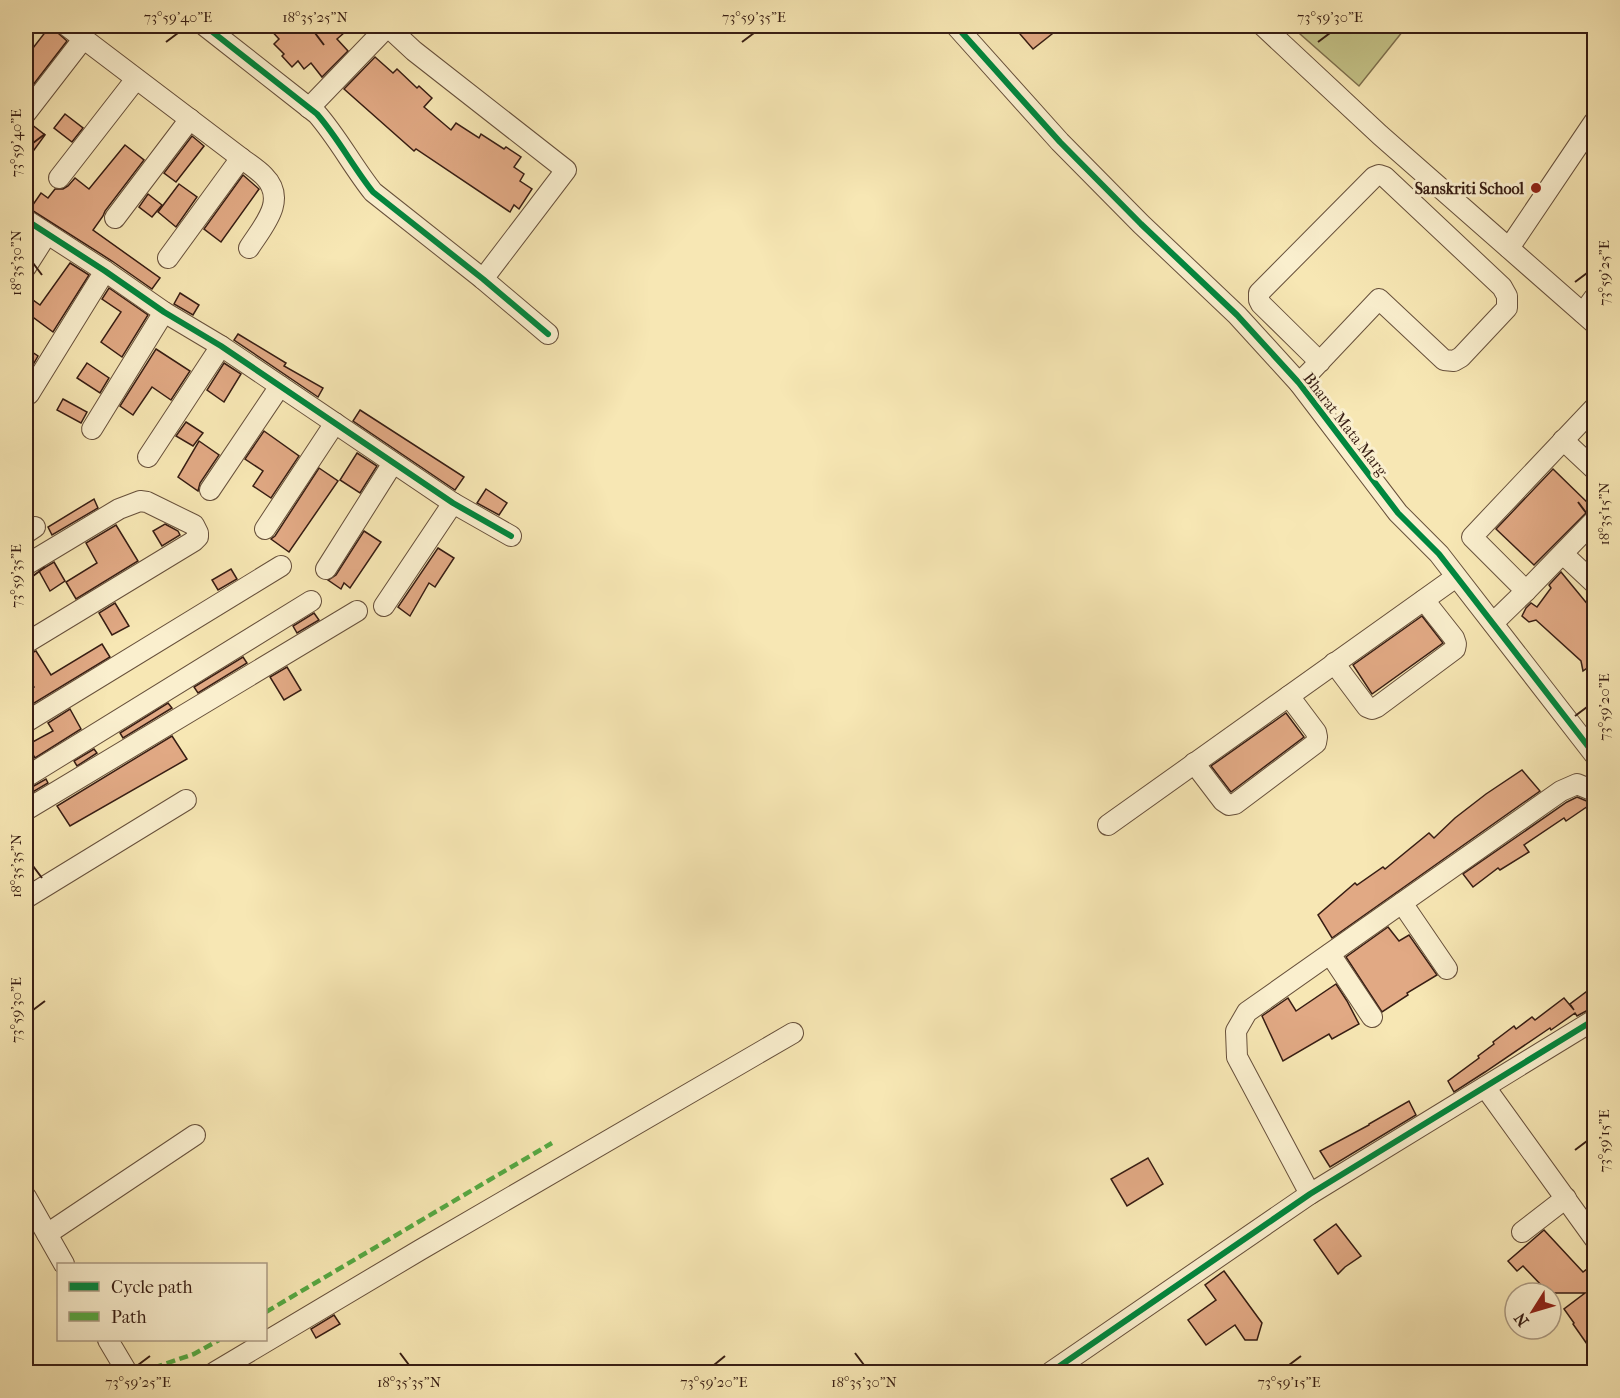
<svg xmlns="http://www.w3.org/2000/svg" width="1620" height="1398" font-family="'IM FELL French Canon',serif">
<style>
.green{fill:#c4c388;stroke:#7e704e;stroke-width:1.5}
.building{fill:#e1a984;stroke:#371d13;stroke-width:1.5}
.lines{fill:none;stroke-linecap:round;stroke-linejoin:round}
.minor-casing{stroke:#67503b;stroke-width:22}
.minor{stroke:#faefce;stroke-width:20}
.quiet{stroke:#55a942;stroke-width:4.5;stroke-dasharray:9 4.5;stroke-linecap:butt}
.cycleway-casing{stroke:#faefce;stroke-width:10}
.cycleway{stroke:#00873e;stroke-width:6}
.ticks{fill:none;stroke:#371d13;stroke-width:2}
.poi-dot{fill:#8f2418;stroke:#faefce;stroke-width:2}
.labels{text-anchor:middle;stroke-width:6;stroke-linejoin:round;paint-order:stroke}
.poi-label{font-size:16px;font-weight:bold;fill:#371d13;stroke:#faefce;text-anchor:end}
.street-label{font-size:16px;fill:#371d13;stroke:#faefce}
.neatline{fill:none;stroke:#371d13;stroke-width:2}
.ticks-label{font-size:15px;text-anchor:middle;fill:#371d13}
</style>
<rect width="100%" height="100%" fill="#f7e7b4"/>
<filter id="stains"><feTurbulence type="fractalNoise" baseFrequency=".00333" numOctaves="4"/><feColorMatrix values="0 0 0 0 .2 0 0 0 0 .09 0 0 0 0 .02 0 0 0 .5 -.17"/></filter>
<radialGradient id="worn" r=".72"><stop offset=".6" stop-color="#630" stop-opacity="0"/><stop offset="1" stop-color="#630" stop-opacity=".3"/></radialGradient>
<polygon class="green" points="1291,26 1407,26 1359,86"/>
<g class="building">
<polygon points="50,26 67,41 26,94 26,57"/>
<polygon points="267,26 352,26 337,39 348,51 322,77 311,63 304,69 298,61 292,67 282,56 284,54 274,44 279,39"/>
<polygon points="1013,26 1062,26 1033,49"/>
<polygon points="375,57 393,73 397,69 417,88 419,86 432,98 424,107 451,130 456,123 479,138 481,134 504,149 506,147 521,157 514,167 524,174 520,181 532,189 519,209 514,205 510,212 416,149 414,151 344,89"/>
<polygon points="65,114 83,128 72,142 54,128"/>
<polygon points="31,124 45,135 26,161 26,125"/>
<polygon points="192,136 204,146 176,182 164,173"/>
<polygon points="125,145 144,160 105,211 103,216 93,230 160,278 152,289 112,261 30,209 41,193 48,198 55,189 63,189 68,186 75,178 89,189"/>
<polygon points="243,175 259,189 221,242 204,229"/>
<polygon points="179,184 197,197 176,227 158,212"/>
<polygon points="148,194 162,205 152,217 139,207"/>
<polygon points="70,263 89,275 53,332 26,312 26,295 40,305"/>
<polygon points="109,288 148,315 122,357 101,342 121,312 102,299"/>
<polygon points="180,293 199,305 193,315 174,304"/>
<polygon points="238,334 286,363 284,366 323,388 318,397 234,340"/>
<polygon points="26,348 38,356 26,377"/>
<polygon points="156,349 190,371 171,400 152,387 133,415 120,406"/>
<polygon points="87,363 109,378 100,393 77,378"/>
<polygon points="224,363 241,374 224,402 207,390"/>
<polygon points="63,399 87,412 81,423 57,410"/>
<polygon points="360,410 464,477 455,490 353,421"/>
<polygon points="186,422 203,433 193,446 176,436"/>
<polygon points="264,431 299,456 271,498 253,486 263,471 245,459"/>
<polygon points="199,441 219,455 200,483 198,491 178,477"/>
<polygon points="357,453 377,466 360,493 340,480"/>
<polygon points="319,468 338,481 289,552 271,539 275,536"/>
<polygon points="1553,469 1592,507 1534,565 1496,529"/>
<polygon points="486,489 507,503 499,515 477,503"/>
<polygon points="94,499 98,508 52,535 48,527"/>
<polygon points="165,524 178,531 180,535 162,546 153,531"/>
<polygon points="116,525 138,561 76,599 66,582 97,563 86,543"/>
<polygon points="364,531 381,542 350,588 344,583 341,589 328,580 336,575"/>
<polygon points="438,548 454,558 435,587 429,583 410,616 398,607"/>
<polygon points="54,562 65,581 50,591 39,571"/>
<polygon points="231,569 237,579 218,590 212,580"/>
<polygon points="1561,572 1594,612 1594,663 1583,671 1581,661 1536,620 1529,622 1522,616 1526,608 1531,603 1537,607 1551,588 1549,585"/>
<polygon points="115,603 129,626 112,635 99,613"/>
<polygon points="314,613 319,620 297,633 293,626"/>
<polygon points="1422,616 1443,643 1372,694 1353,665"/>
<polygon points="102,644 110,657 26,708 26,692 34,687 26,675 26,655 36,651 51,675"/>
<polygon points="243,657 247,663 198,693 194,687"/>
<polygon points="287,667 301,690 284,700 270,677"/>
<polygon points="168,703 172,708 123,738 120,733"/>
<polygon points="70,709 81,729 35,758 27,745 53,731 48,723"/>
<polygon points="1286,713 1304,737 1231,792 1211,766"/>
<polygon points="172,736 187,759 70,826 57,806"/>
<polygon points="94,749 97,753 77,766 74,761"/>
<polygon points="1522,770 1540,791 1332,938 1318,915 1355,883 1357,885 1383,867 1385,869 1429,833 1434,838 1455,818 1486,794"/>
<polygon points="46,779 48,783 26,796 26,789 32,787"/>
<polygon points="1577,797 1589,802 1591,804 1566,821 1564,818 1524,845 1529,852 1500,870 1498,868 1473,887 1463,874 1567,802"/>
<polygon points="1388,927 1399,941 1409,935 1437,975 1407,993 1408,995 1382,1012 1346,957"/>
<polygon points="1336,984 1347,1001 1359,1024 1332,1039 1329,1034 1283,1061 1262,1016 1288,998 1296,1011"/>
<polygon points="1594,986 1594,1008 1588,1010 1577,1016 1575,1013 1551,1030 1550,1028 1485,1072 1454,1092 1448,1081 1479,1058 1478,1056 1494,1044 1493,1042 1514,1026 1516,1029 1532,1017 1535,1020 1564,998 1574,1010 1570,1004"/>
<polygon points="1409,1101 1416,1115 1330,1167 1320,1151 1369,1125 1369,1124"/>
<polygon points="1148,1158 1163,1184 1127,1206 1111,1179"/>
<polygon points="1336,1224 1361,1256 1345,1267 1338,1274 1314,1240"/>
<polygon points="1544,1230 1583,1272 1587,1269 1594,1277 1594,1354 1573,1324 1574,1323 1564,1309 1585,1293 1534,1293 1542,1286 1523,1266 1517,1271 1508,1261"/>
<polygon points="1224,1271 1262,1323 1257,1340 1245,1340 1235,1325 1206,1345 1188,1320 1216,1300 1205,1285"/>
<polygon points="334,1315 340,1324 316,1338 311,1329"/>
</g>
<g class="lines">
<g class="minor-casing">
<g id="minor">
<path d="M67,26L241,158C249,164 257,169 264,176C288,200 263,226 249,248"/>
<path d="M205,26L317,114C338,138 353,167 373,192L483,279L548,334"/>
<polyline points="387,26 414,51 566,170 483,279"/>
<polyline points="956,26 1060,142 1141,224 1237,315 1299,383 1398,513 1439,554 1594,754"/>
<polyline points="1263,26 1380,135 1594,323"/>
<polyline points="309,108 388,26"/>
<polyline points="26,113 84,38"/>
<polyline points="59,178 136,79"/>
<polyline points="115,218 190,119"/>
<polyline points="26,220 105,271 164,312 221,346 453,503 511,536"/>
<polyline points="1509,248 1594,122"/>
<polyline points="168,258 241,158"/>
<polyline points="26,267 47,234"/>
<polyline points="1583,313 1594,298"/>
<polyline points="1299,383 1310,372 1379,299 1444,360 1454,361 1461,357 1507,308 1507,296 1502,287 1385,177 1379,175 1374,177 1259,293 1259,300 1261,304 1320,362"/>
<polyline points="29,394 105,271"/>
<polyline points="92,429 164,312"/>
<polyline points="1563,440 1594,469"/>
<polyline points="148,457 221,346"/>
<polyline points="210,490 280,386"/>
<polyline points="265,529 335,423"/>
<polyline points="26,533 35,527"/>
<polyline points="1563,554 1594,583"/>
<polyline points="26,565 119,509 140,501 147,502 194,525 198,533 198,537 194,541 26,643"/>
<polyline points="326,569 393,463"/>
<polyline points="1526,591 1594,521"/>
<polyline points="384,606 453,503"/>
<polyline points="1493,623 1526,591 1472,537 1594,408"/>
<polyline points="1334,663 1367,707 1372,709 1377,707 1455,649 1456,644 1454,638 1424,600"/>
<polyline points="26,722 281,566"/>
<polyline points="1194,763 1223,801 1229,805 1235,804 1316,743 1317,737 1316,732 1289,696"/>
<polyline points="26,777 311,601"/>
<polyline points="26,810 357,611"/>
<polyline points="1108,825 1456,577"/>
<polyline points="26,898 186,800"/>
<polyline points="1402,903 1447,969"/>
<polyline points="1330,954 1372,1017"/>
<polyline points="1485,1087 1594,1238"/>
<polyline points="1310,1194 1237,1057 1236,1031 1247,1012 1561,791 1577,784 1594,791"/>
<polyline points="26,1197 64,1264"/>
<polyline points="1522,1232 1566,1198"/>
<polyline points="47,1234 195,1135"/>
<polyline points="108,1340 127,1372"/>
<polyline points="215,1372 420,1250 793,1033"/>
<polyline points="1051,1372 1310,1194 1594,1020"/>
</g>
</g>
<use href="#minor" class="minor"/>
<g class="quiet">
<polyline points="266,1312 552,1143"/>
<polyline points="141,1372 194,1354 219,1340"/>
</g>
<g class="cycleway-casing">
<g id="cycleway">
<path d="M205,26L317,114C338,138 353,167 373,192L483,279L548,334"/>
<polyline points="956,26 1060,142 1141,224 1237,315 1299,383 1398,513 1439,554 1594,754"/>
<polyline points="26,220 105,271 164,312 221,346 453,503 511,536"/>
<polyline points="1051,1372 1310,1194 1594,1020"/>
</g>
</g>
<use href="#cycleway" class="cycleway"/>
</g>
<path class="ticks" d="M315,33L324,45M166,42L178,33M742,42L754,33M1318,42L1330,33M33,143L45,134M33,263L42,275M1575,282L1587,273M1578,502L1587,514M33,576L45,567M1575,716L1587,707M33,866L42,878M33,1010L45,1001M1575,1150L1587,1141M400,1353L409,1365M855,1353L864,1365M138,1365L150,1356M714,1365L725,1356M1289,1365L1301,1356"/>
<circle class="poi-dot" cx="1536" cy="188" r="6"/>
<g class="labels">
<g class="poi-label">
<text x="1524" y="194">Sanskriti School</text>
</g>
<g class="street-label">
<text transform="translate(1346 424) rotate(52)" y="6">Bharat Mata Marg</text>
</g>
</g>
<rect width="1620" height="1398" fill="none" stroke="#f7e7b4" stroke-width="66"/>
<rect x="57" y="1263" width="210" height="78" fill="#faefce" stroke="#ac9b83" stroke-width="1.5"/>
<rect x="69" y="1282" width="30" height="9" fill="#00873e" stroke="#ac9b83" stroke-width="1.5"/>
<text x="111" y="1293" font-size="18" fill="#371d13">Cycle path</text>
<rect x="69" y="1312" width="30" height="9" fill="#55a942" stroke="#ac9b83" stroke-width="1.5"/>
<text x="111" y="1323" font-size="18" fill="#371d13">Path</text>
<g transform="translate(1533 1311) rotate(233)"><circle r="28" fill="#faefce" stroke="#ac9b83" stroke-width="1.5"/>
<path d="M0-4.5L10 22L0 15L-10 22Z" fill="#8f2418"/>
<text y="-9" font-size="16" font-weight="bold" text-anchor="middle" fill="#371d13">N</text>
</g>
<rect x="33" y="33" width="1554" height="1332" class="neatline"/>
<g class="ticks-label">
<text x="178" y="22">73°59'40"E</text>
<text x="315" y="22">18°35'25"N</text>
<text x="754" y="22">73°59'35"E</text>
<text x="1330" y="22">73°59'30"E</text>
<text transform="translate(16 143) rotate(-90)" y="5">73°59'40"E</text>
<text transform="translate(16 263) rotate(-90)" y="5">18°35'30"N</text>
<text transform="translate(1604 273) rotate(-90)" y="5">73°59'25"E</text>
<text transform="translate(1604 514) rotate(-90)" y="5">18°35'15"N</text>
<text transform="translate(16 576) rotate(-90)" y="5">73°59'35"E</text>
<text transform="translate(1604 707) rotate(-90)" y="5">73°59'20"E</text>
<text transform="translate(16 866) rotate(-90)" y="5">18°35'35"N</text>
<text transform="translate(16 1010) rotate(-90)" y="5">73°59'30"E</text>
<text transform="translate(1604 1141) rotate(-90)" y="5">73°59'15"E</text>
<text x="138" y="1387">73°59'25"E</text>
<text x="409" y="1387">18°35'35"N</text>
<text x="714" y="1387">73°59'20"E</text>
<text x="864" y="1387">18°35'30"N</text>
<text x="1289" y="1387">73°59'15"E</text>
</g>
<rect width="100%" height="100%" filter="url(#stains)"/>
<rect width="100%" height="100%" fill="url(#worn)"/>
</svg>
